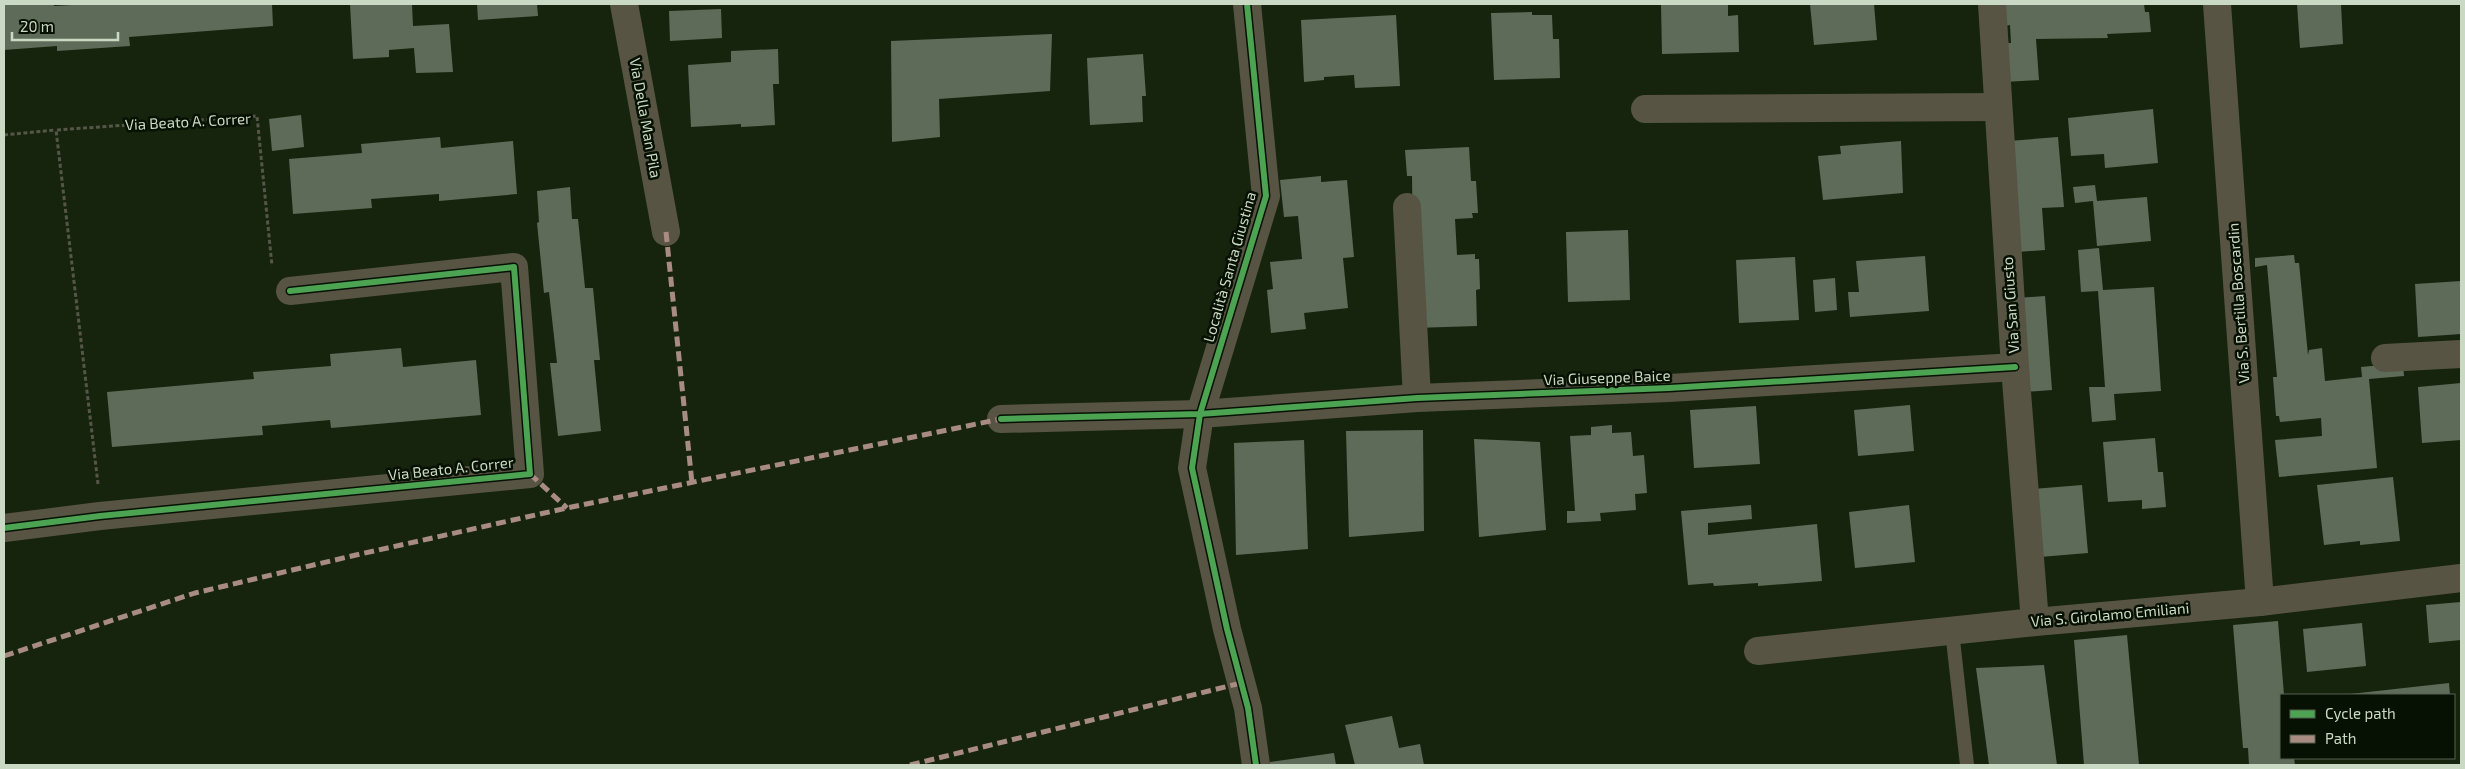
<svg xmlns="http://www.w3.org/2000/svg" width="2465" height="769" font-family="'Exo 2',sans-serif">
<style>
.building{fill:#5f6b59}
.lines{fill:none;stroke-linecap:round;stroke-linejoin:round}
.path{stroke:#555648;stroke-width:3;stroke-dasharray:4 2.5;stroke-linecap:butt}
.lane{stroke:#585444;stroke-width:14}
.street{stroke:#585444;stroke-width:28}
.quiet{stroke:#a88b81;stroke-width:5;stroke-dasharray:10 5;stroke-linecap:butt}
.cycleway-casing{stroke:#071103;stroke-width:9}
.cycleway{stroke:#4ca352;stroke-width:6}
.labels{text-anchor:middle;stroke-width:5;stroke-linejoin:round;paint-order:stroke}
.street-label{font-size:15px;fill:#c9d9c3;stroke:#071103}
</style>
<rect width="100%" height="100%" fill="#16240e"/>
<g class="building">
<polygon points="54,4 54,6 90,4 272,4 273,26 129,37 130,46 57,51 57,46 4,50 4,5"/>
<polygon points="350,4 412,4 413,26 449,24 453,72 416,73 414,48 389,50 389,57 353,59"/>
<polygon points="477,4 537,4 538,16 478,20"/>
<polygon points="1661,4 1728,4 1728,16 1738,15 1739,52 1662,54"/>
<polygon points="1810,4 1874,4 1877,40 1814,45"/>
<polygon points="2004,4 2144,4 2145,12 2149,12 2151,32 2107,34 2108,38 2036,39 2039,80 2004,82 2002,43 2011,43 2010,25 2005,26"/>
<polygon points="2297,4 2341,4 2343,44 2300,48"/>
<polygon points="721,9 722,38 670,41 669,11"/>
<polygon points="1532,12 1532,15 1552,15 1553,39 1559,39 1560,78 1494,80 1491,13"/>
<polygon points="1396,15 1400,86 1355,88 1354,75 1324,77 1324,80 1304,82 1301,20"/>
<polygon points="1052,34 1050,91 939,99 940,137 892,142 891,41"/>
<polygon points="778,49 779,84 773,84 775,125 741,127 741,124 691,127 688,65 731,62 731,51"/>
<polygon points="1143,54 1146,96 1142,96 1143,122 1090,125 1087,58"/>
<polygon points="2153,109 2158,163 2105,168 2104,154 2071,156 2068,118"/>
<polygon points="301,115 304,147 272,151 269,119"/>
<polygon points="440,137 441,148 513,141 517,194 439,201 439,194 371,199 372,208 293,214 289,159 362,153 361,144"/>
<polygon points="2058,137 2064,207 2042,208 2045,250 2017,252 2009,141"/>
<polygon points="1901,141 1903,193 1823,200 1818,156 1841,154 1840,146"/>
<polygon points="1469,147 1471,181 1476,181 1478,213 1472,213 1473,218 1455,219 1457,255 1475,254 1475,259 1479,259 1480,289 1476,290 1477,326 1414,328 1412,176 1407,176 1405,150"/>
<polygon points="1321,176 1321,182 1347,180 1354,257 1343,258 1348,308 1304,313 1306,329 1271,333 1267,290 1273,289 1270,262 1302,259 1298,216 1284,217 1280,180"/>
<polygon points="2095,185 2097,201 2147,197 2151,241 2097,246 2093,201 2075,203 2073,187"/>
<polygon points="570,187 572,219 578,219 585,288 593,288 600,360 594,360 601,431 558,436 550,363 557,363 549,292 544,293 537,223 539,222 537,191"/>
<polygon points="1628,230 1630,300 1568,302 1566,232"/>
<polygon points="2099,248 2103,290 2154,287 2161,391 2114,394 2116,420 2092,422 2089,387 2105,387 2098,291 2081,292 2078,250"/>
<polygon points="2294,255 2295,263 2299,263 2308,355 2309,350 2322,348 2325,381 2362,377 2361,367 2403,363 2404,376 2369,379 2377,468 2279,477 2275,440 2322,436 2321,418 2280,422 2279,416 2276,416 2273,377 2277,377 2267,265 2255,267 2255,258"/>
<polygon points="1925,256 1929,311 1850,317 1848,292 1859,292 1856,261"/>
<polygon points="1795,257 1799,320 1739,323 1736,260"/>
<polygon points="1835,278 1837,310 1815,312 1813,280"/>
<polygon points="2461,281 2461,334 2418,337 2415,284"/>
<polygon points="2045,296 2052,390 2023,392 2017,298"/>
<polygon points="401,348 403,367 476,360 481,415 331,428 330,420 262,426 263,435 112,447 107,392 254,379 253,372 331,366 330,354"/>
<polygon points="2461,383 2461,440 2422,443 2418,387"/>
<polygon points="1910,405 1914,451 1858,456 1854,410"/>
<polygon points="1756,406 1760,464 1694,468 1690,410"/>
<polygon points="1612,425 1612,433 1631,432 1633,456 1644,455 1647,493 1635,494 1636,510 1600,513 1601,521 1567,523 1567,511 1575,511 1570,436 1591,435 1591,427"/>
<polygon points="1423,430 1424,531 1349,537 1346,431"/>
<polygon points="2155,438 2158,472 2163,472 2166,507 2142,509 2142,500 2108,502 2103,442"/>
<polygon points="1474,439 1540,442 1546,530 1479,537"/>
<polygon points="1304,440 1308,549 1236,555 1234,443"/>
<polygon points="2393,477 2400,541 2360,545 2360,541 2324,545 2317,485"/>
<polygon points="2082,485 2088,553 2040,557 2033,489"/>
<polygon points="1751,505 1752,519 1708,523 1708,535 1817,524 1822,581 1758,586 1758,583 1714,586 1713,583 1688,585 1681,511"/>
<polygon points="1909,505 1915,562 1855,568 1849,512"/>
<polygon points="2461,602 2461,640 2429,643 2426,605"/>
<polygon points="2278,621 2284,695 2281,695 2281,758 2294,758 2295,765 2249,765 2248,748 2243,748 2233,625"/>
<polygon points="2362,623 2366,666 2307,672 2303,629"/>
<polygon points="2127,635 2139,765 2084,765 2074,640"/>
<polygon points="2044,665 2057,765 1989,765 1976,668"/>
<polygon points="2449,683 2450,695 2350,695 2350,694"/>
<polygon points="1392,716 1399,748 1420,744 1424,765 1355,765 1345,725"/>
<polygon points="1334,753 1336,765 1270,765 1270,762"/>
</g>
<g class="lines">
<g class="path">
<polyline points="4,135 55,130"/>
<polyline points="98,484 56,130 257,116 272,266"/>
</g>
<polyline class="lane" points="1952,631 1967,765"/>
<g class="street">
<polyline points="624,4 666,232"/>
<polyline points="1247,4 1266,196 1200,414 1192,468 1227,629 1248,708 1256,765"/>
<polyline points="1992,4 2015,367 2035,622"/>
<polyline points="2217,4 2260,602"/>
<polyline points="1645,109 1998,107"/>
<polyline points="1407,207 1417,398"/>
<polyline points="2385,358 2461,354"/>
<polyline points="1001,419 1200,414 1417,398 1669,388 2015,367"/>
<polyline points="4,528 100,516 530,474 514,267 290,291"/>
<polyline points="1758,651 2035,622 2260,602 2461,578"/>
</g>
<g class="quiet">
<polyline points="666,232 692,483"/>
<polyline points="530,474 567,508"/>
<polyline points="4,656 195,593 356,555 567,508 1001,419"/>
<polyline points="910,765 1241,683"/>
</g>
<g class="cycleway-casing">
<g id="cycleway">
<polyline points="1247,4 1266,196 1200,414 1192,468 1227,629 1248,708 1256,765"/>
<polyline points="1001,419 1200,414 1417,398 1669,388 2015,367"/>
<polyline points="4,528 100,516 530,474 514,267 290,291"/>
</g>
</g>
<use href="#cycleway" class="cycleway"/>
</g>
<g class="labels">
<g class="street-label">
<text transform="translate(645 118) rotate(80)" y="5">Via Della Man Pila</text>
<text transform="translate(188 122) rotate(-3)" y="5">Via Beato A. Correr</text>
<text transform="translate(1230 267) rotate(-74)" y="5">Località Santa Giustina</text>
<text transform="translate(2239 303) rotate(-94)" y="5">Via S. Bertilla Boscardin</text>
<text transform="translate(2011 305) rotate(-94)" y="5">Via San Giusto</text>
<text transform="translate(1607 378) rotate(-2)" y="5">Via Giuseppe Baice</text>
<text transform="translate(451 469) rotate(-6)" y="5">Via Beato A. Correr</text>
<text transform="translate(2110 615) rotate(-5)" y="5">Via S. Girolamo Emiliani</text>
</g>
</g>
<rect width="2465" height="769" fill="none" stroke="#c9d9c3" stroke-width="10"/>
<rect x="2280" y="694" width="175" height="65" fill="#071103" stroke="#556150"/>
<rect x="2290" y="710" width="25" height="8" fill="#4ca352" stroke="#556150"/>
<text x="2325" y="719" font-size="15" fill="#c9d9c3">Cycle path</text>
<rect x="2290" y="735" width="25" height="8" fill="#a88b81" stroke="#556150"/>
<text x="2325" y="744" font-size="15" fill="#c9d9c3">Path</text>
<path d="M12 32v8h106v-8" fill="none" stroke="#c9d9c3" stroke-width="2.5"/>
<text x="20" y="32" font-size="15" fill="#c9d9c3" stroke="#071103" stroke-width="4" paint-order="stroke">20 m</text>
</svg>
